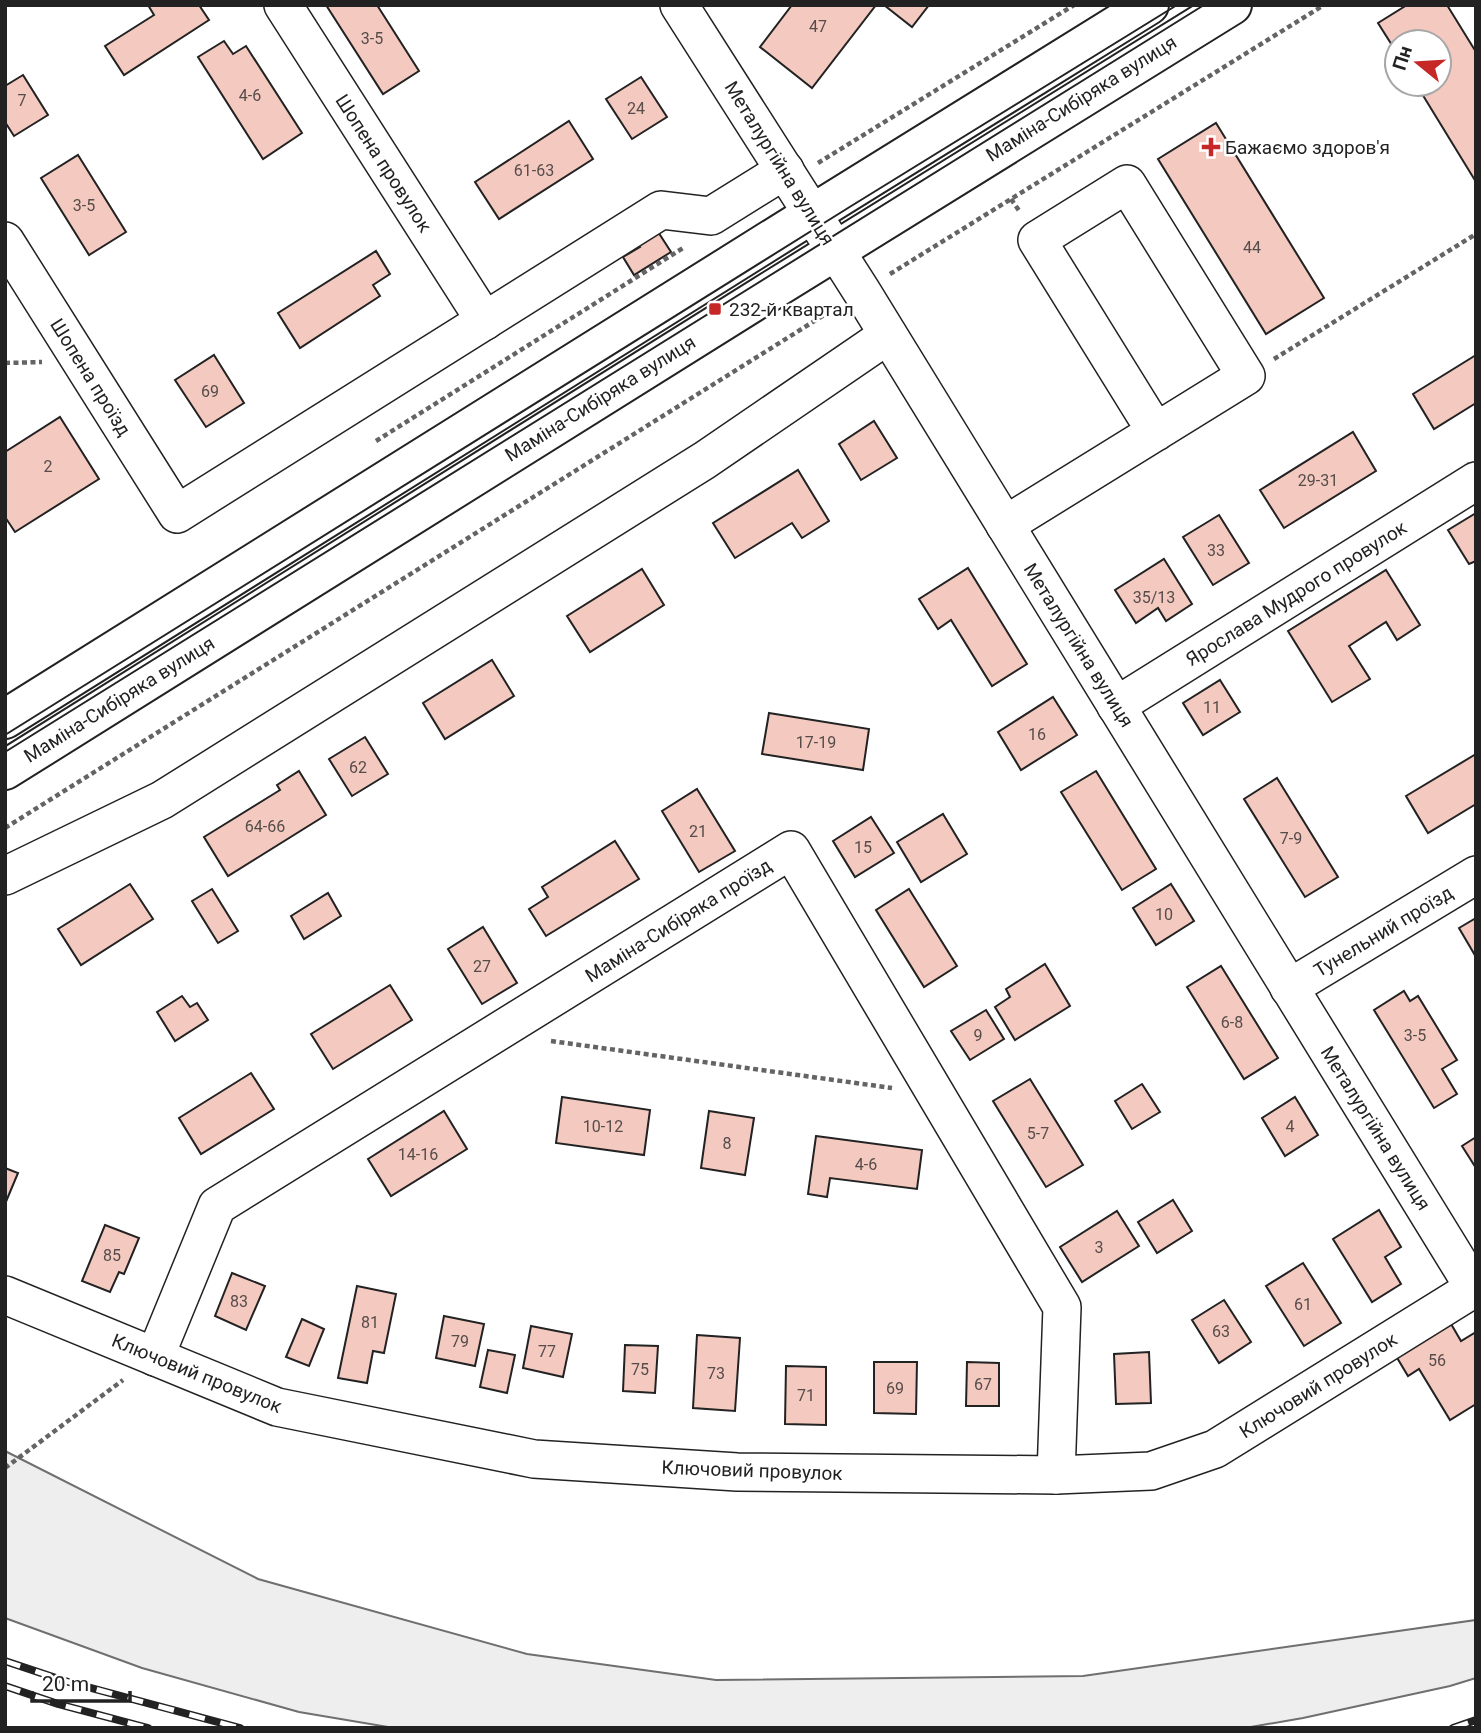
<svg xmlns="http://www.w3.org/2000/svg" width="1481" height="1733" font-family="Roboto,sans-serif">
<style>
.green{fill:#eee;stroke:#6f6f6f;stroke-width:2}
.building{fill:#f3c9c0;stroke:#222;stroke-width:2}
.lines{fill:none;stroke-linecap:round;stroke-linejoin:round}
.minor-casing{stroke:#222;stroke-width:40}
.major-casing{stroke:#222;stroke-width:42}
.path{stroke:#646464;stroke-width:4.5;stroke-dasharray:5 3.5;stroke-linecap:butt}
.minor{stroke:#fff;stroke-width:37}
.major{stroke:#fff;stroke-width:38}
.tram{stroke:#222;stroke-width:2}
.rail-casing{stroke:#222;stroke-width:8}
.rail{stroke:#fff;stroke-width:5;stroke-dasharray:16;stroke-linecap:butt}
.poi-dot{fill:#c62828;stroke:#fff;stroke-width:2.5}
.labels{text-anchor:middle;stroke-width:5;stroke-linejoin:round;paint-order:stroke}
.number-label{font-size:16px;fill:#564c4a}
.street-label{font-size:19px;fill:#222;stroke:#fff}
.poi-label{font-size:19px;fill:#222;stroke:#fff;text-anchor:start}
</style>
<rect width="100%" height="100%" fill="#fff"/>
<polygon class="green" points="5,1451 258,1579 527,1654 716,1680 1083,1676 1476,1620 1476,1678 1450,1686 1303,1718 1245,1728 394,1728 299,1712 142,1668 5,1618"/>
<g class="building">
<polygon points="148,5 199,5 209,20 124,75 105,46 154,15"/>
<polygon points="326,5 377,5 419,71 383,94"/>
<polygon points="792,5 876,5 812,88 760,47"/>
<polygon points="884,5 929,5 912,27"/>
<polygon points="1407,5 1447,5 1476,52 1476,182 1416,84 1439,84 1439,42 1397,42 1397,53 1378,23"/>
<polygon points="224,41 233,54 246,46 302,133 263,159 198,57"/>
<polygon points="23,75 48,115 14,136 5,122 5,86"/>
<polygon points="641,77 667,117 632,139 606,99"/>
<polygon points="569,121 593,159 499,219 475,182"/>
<polygon points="1216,123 1324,298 1266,334 1158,159"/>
<polygon points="78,155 126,232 89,255 41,178"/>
<polygon points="653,224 671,252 634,275 623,257 640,247 633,236"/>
<polygon points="376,251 390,274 373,285 380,296 300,348 278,313"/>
<polygon points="214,355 244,403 206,427 175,380"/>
<polygon points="1476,355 1476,403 1434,429 1413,394"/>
<polygon points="60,417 99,479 15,532 5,517 5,452"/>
<polygon points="874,421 897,458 861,480 839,444"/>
<polygon points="1353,432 1376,471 1284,528 1260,490"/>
<polygon points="798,470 829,521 802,538 792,523 735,558 713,523"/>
<polygon points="1476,513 1476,561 1469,564 1448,530"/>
<polygon points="1219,515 1249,563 1213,585 1183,537"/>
<polygon points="1164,559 1192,604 1166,621 1158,608 1136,623 1115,590"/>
<polygon points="968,568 1027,664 992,686 951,620 938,629 919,599"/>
<polygon points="642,569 664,605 590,652 567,616"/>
<polygon points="1386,570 1420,625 1397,640 1386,622 1349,646 1370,679 1332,702 1288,631"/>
<polygon points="492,660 514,696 445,739 423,703"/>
<polygon points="1220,680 1240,712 1203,735 1183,703"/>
<polygon points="1053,697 1077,735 1021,770 998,732"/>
<polygon points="769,713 869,729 863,770 762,754"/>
<polygon points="365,737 388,774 352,796 329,759"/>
<polygon points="1476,754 1476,804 1428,833 1406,796"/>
<polygon points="299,771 326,815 228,876 204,837 280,790 277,785"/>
<polygon points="1096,771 1156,869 1122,890 1061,792"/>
<polygon points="1277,778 1338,877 1305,897 1244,799"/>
<polygon points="697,789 735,851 699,872 662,811"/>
<polygon points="943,814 967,854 921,882 897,842"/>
<polygon points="871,817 894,853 855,877 833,841"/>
<polygon points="615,841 639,879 546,936 529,909 548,897 542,887"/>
<polygon points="130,884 153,919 81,965 58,929"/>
<polygon points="1171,884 1194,921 1156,945 1133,908"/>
<polygon points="212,889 238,931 218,943 192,901"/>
<polygon points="909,889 957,966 924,987 876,910"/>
<polygon points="328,893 341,916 304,939 291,916"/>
<polygon points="1476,918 1476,957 1459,928"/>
<polygon points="483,927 517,983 482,1004 448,949"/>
<polygon points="1045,964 1070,1006 1015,1040 995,1007 1010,997 1006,989"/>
<polygon points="1221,966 1278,1058 1244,1079 1187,987"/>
<polygon points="390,985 412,1020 333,1069 311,1034"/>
<polygon points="1404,991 1410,1001 1418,996 1457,1060 1442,1069 1457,1094 1434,1108 1374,1010"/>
<polygon points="182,996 190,1007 197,1003 208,1020 175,1041 157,1012"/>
<polygon points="986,1010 1004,1039 970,1060 951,1031"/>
<polygon points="251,1073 274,1109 201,1154 179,1118"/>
<polygon points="1030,1079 1083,1165 1046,1187 993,1101"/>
<polygon points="1142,1084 1160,1112 1132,1129 1115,1101"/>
<polygon points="562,1097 650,1110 644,1155 556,1143"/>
<polygon points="1295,1097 1318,1135 1285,1156 1262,1118"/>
<polygon points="444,1111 467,1149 391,1196 368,1159"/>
<polygon points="709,1111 754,1118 745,1175 701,1168"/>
<polygon points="816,1136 922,1150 917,1189 830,1178 827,1197 808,1194"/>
<polygon points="1476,1137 1476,1168 1462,1146"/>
<polygon points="5,1168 18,1173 5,1204"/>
<polygon points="1173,1200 1192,1231 1157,1253 1138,1222"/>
<polygon points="1379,1210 1401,1247 1385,1257 1401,1284 1372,1302 1333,1239"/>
<polygon points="1117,1211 1139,1246 1082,1282 1060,1247"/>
<polygon points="105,1225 139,1238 124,1274 119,1272 110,1292 82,1281"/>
<polygon points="1303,1263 1341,1323 1304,1346 1266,1286"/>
<polygon points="232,1273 265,1286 246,1330 215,1316"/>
<polygon points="357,1286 396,1294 384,1353 373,1351 367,1383 338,1378"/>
<polygon points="1224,1300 1251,1342 1219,1363 1192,1320"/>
<polygon points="444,1316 484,1324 475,1366 436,1358"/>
<polygon points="1447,1317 1461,1341 1476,1332 1476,1404 1450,1420 1419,1369 1408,1376 1393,1351"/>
<polygon points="302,1319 324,1329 309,1366 286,1357"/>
<polygon points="531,1326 572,1334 563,1377 523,1368"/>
<polygon points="697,1335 740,1338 735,1411 693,1408"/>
<polygon points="625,1345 658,1346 655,1393 623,1391"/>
<polygon points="488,1350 515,1355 507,1393 480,1387"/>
<polygon points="1149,1352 1151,1403 1116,1404 1114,1354"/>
<polygon points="874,1362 917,1362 916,1414 874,1413"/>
<polygon points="967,1362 999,1363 999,1406 966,1406"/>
<polygon points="786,1366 826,1367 826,1425 785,1424"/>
</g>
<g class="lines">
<g class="minor-casing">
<g id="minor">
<polyline points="283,5 485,321"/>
<polyline points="679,5 862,292 1476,1291"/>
<polyline points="5,241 177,514 661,210 711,216 785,170"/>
<polyline points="1005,525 1246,376 1127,184 1037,240 1156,432"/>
<polyline points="1116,706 1476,481"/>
<polyline points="5,876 162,800 705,460 888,335"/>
<polyline points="1289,988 1476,875"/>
<polyline points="5,1295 277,1407 534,1459 737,1472 1056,1475 1151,1471 1215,1449 1476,1287"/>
<polyline points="155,1357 217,1206 791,850 1062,1307 1056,1475"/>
</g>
</g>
<g class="major-casing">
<g id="major">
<polyline points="5,719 812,214 1149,5"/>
<polyline points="5,770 761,297 1232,5"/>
</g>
</g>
<g class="path">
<polyline points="818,163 1074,5"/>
<polyline points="1011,199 1020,212"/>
<polyline points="890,274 1324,5"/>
<polyline points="1274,359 1476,234"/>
<polyline points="5,363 42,362"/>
<polyline points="376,441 683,248"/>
<polyline points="5,828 832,310"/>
<polyline points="551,1041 892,1088"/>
<polyline points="5,1468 123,1380"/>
</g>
<use href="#minor" class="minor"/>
<use href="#major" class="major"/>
<g class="tram">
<polyline points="5,735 848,208 1177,5"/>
<polyline points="5,752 1204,5"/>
</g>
<g class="rail-casing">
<g id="rail">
<polyline points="5,1661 65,1681 240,1728"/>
<polyline points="5,1686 58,1704 148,1728"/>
<polyline points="1453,1728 1476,1720"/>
</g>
</g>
<use href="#rail" class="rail"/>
</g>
<g class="poi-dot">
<path d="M1207.5 136.5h7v7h7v7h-7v7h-7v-7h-7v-7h7z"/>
<rect x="708" y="302" width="14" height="14" rx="3.5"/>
</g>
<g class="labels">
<g class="number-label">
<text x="818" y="32">47</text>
<text x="372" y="44">3-5</text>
<text x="250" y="101">4-6</text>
<text x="22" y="106">7</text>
<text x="636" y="114">24</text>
<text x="534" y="176">61-63</text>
<text x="84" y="211">3-5</text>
<text x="1252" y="253">44</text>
<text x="210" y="397">69</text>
<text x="48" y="472">2</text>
<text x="1318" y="486">29-31</text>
<text x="1216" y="556">33</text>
<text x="1154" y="603">35/13</text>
<text x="1212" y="713">11</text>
<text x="1037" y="740">16</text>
<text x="816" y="748">17-19</text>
<text x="358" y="773">62</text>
<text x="265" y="832">64-66</text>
<text x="698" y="837">21</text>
<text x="1291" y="844">7-9</text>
<text x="863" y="853">15</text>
<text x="1164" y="920">10</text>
<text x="482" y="972">27</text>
<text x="1232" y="1028">6-8</text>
<text x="978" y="1041">9</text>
<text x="1415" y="1041">3-5</text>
<text x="603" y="1132">10-12</text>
<text x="1290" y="1132">4</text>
<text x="1038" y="1139">5-7</text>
<text x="727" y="1149">8</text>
<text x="418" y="1160">14-16</text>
<text x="866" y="1170">4-6</text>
<text x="1099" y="1253">3</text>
<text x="112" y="1261">85</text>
<text x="239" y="1307">83</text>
<text x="1303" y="1310">61</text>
<text x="370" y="1328">81</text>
<text x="1221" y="1337">63</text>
<text x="460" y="1347">79</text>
<text x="547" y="1357">77</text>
<text x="1437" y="1366">56</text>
<text x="640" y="1375">75</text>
<text x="716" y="1379">73</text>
<text x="983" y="1390">67</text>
<text x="895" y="1394">69</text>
<text x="806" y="1401">71</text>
</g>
<g class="street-label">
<text transform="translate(1081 98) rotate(-32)" y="7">Маміна-Сибіряка вулиця</text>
<text transform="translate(384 163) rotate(57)" y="7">Шопена провулок</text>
<text transform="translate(780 163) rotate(58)" y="7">Металургійна вулиця</text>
<text transform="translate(91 377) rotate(58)" y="7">Шопена проїзд</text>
<text transform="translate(600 398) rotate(-32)" y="7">Маміна-Сибіряка вулиця</text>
<text transform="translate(1296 593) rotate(-32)" y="7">Ярослава Мудрого провулок</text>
<text transform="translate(1079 645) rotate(58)" y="7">Металургійна вулиця</text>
<text transform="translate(119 699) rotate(-32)" y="7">Маміна-Сибіряка вулиця</text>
<text transform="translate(678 920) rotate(-32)" y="7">Маміна-Сибіряка проїзд</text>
<text transform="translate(1383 931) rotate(-31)" y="7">Тунельний проїзд</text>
<text transform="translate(1376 1128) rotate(58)" y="7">Металургійна вулиця</text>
<text transform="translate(197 1373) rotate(22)" y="7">Ключовий провулок</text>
<text transform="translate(1318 1385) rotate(-32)" y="7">Ключовий провулок</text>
<text transform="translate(752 1470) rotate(2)" y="7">Ключовий провулок</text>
</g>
<g class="poi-label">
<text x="1225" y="154">Бажаємо здоров'я</text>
<text x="729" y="316">232-й квартал</text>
</g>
</g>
<rect width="1481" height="1733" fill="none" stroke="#222222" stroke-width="14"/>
<g transform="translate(1418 63) rotate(288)"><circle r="33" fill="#ffffff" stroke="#a7a7a7" stroke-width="2"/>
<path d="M0-5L12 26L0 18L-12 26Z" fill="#c62828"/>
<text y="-10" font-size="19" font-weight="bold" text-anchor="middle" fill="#222222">Пн</text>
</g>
<path d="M32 1691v10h98v-10" fill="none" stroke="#222222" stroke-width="3.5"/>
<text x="42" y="1691" font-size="21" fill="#222222" stroke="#ffffff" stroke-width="5" paint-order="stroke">20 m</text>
</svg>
